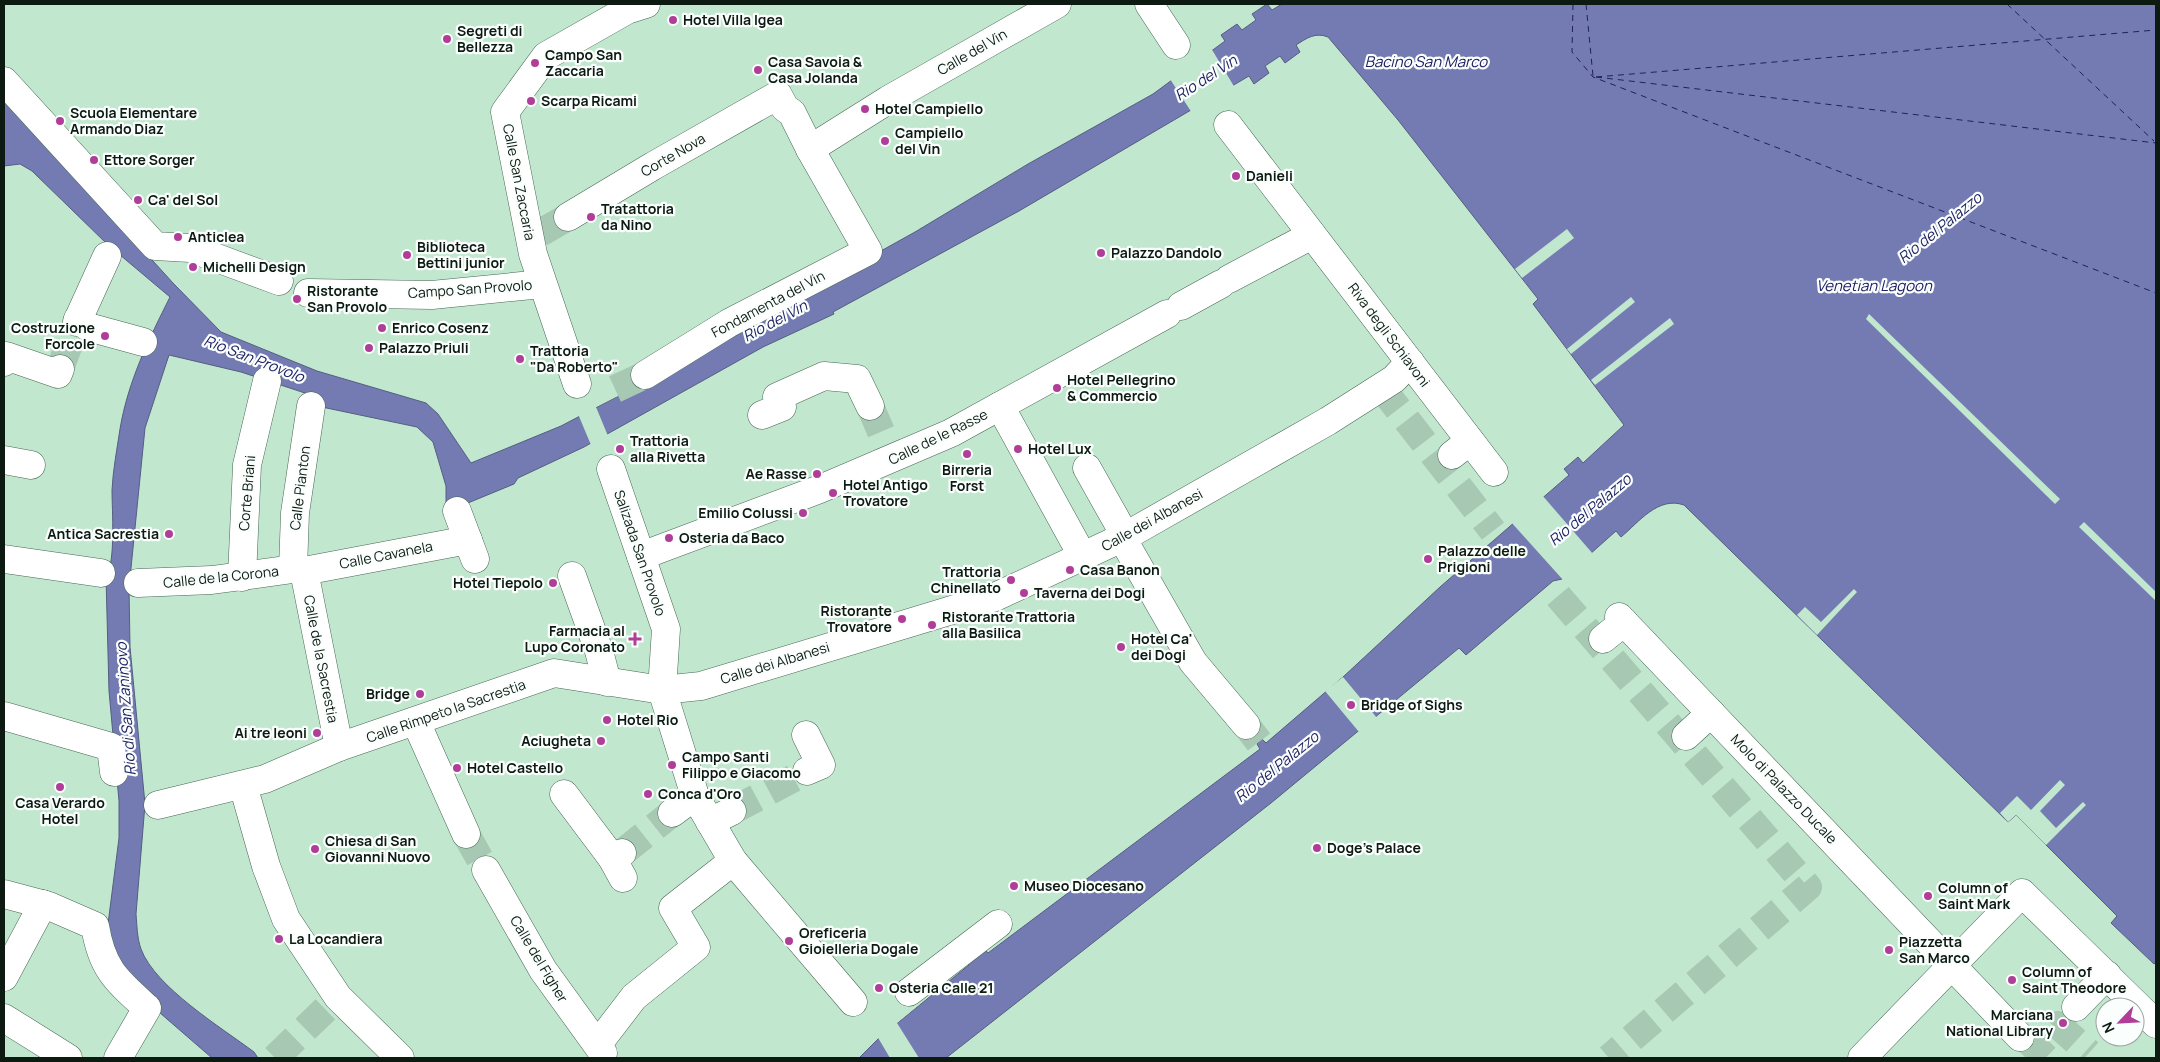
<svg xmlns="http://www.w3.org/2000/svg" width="2160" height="1062" font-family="Manrope,sans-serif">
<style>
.water{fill:#737bb2;stroke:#545e82}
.pier{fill:#c2e7cf}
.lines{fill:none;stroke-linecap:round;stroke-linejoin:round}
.ferry{stroke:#202063;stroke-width:1;stroke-dasharray:6 5;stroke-linecap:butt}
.street-tunnel{stroke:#a7c8b3;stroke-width:28;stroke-dasharray:28 14;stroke-linecap:butt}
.street-casing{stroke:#466752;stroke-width:29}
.street{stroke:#fff;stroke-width:28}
.poi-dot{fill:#b03e99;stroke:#fafefc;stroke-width:2}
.labels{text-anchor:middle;stroke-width:4.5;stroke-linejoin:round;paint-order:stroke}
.poi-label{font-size:14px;font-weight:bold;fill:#0c1a12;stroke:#fafefc;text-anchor:start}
.street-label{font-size:14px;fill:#0c1a12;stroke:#fafefc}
.water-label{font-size:15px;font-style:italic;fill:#202063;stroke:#fafefc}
</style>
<rect width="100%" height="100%" fill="#c2e7cf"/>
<path class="water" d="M1267,4L1272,10L1282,4H2156V962L2154,964L2111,923L2117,916L2016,815L2008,822L1684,505C1658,496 1639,522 1621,537L1616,531L1562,579L1553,581L1466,655L1459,648L1271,803L946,1058H859L879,1038L969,965L963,957L980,944L988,953L1260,749L1257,744L1262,739L1266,743L1343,677L1440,587L1569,475L1564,469L1578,457L1583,463L1624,425L1533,304L1538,299L1398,120L1328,37C1315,32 1307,38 1296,45L1300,52L1285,63L1280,56L1265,66L1269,73L1254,84L1249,76L1019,211L833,312L834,314L763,347L584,447L518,478L514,484L463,505L446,506V486L433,442L417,427L317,406L308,394L241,372L169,355L145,428L129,588L130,647L145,804L136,914C137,925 137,938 141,949C155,987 222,1028 254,1052L258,1058H212L152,1006L116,967L108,924L119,838V801L109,691L106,577C116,561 112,511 112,490C113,470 117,449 120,429C128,381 149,339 170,297L107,244L32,171L20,164L4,166V103L7,100L173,283L221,332L317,371L426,403L438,414L471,463L561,426L647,381L915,232L1028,164L1153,94L1225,41L1221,35L1237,24L1242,30L1256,20L1252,14Z"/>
<g class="pier">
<polygon points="1211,48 1235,88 1192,113 1170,79"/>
<polygon points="1567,229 1574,238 1522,278 1515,269"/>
<polygon points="1631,297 1635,302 1571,354 1567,349"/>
<polygon points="1869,314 2060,499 2055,504 1866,319"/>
<polygon points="1670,318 1674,324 1595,385 1591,380"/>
<polygon points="617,393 618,396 596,407 608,436 591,445 578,414"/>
<polygon points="1542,495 1593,554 1564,581 1511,522"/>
<polygon points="2084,522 2156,592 2156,601 2079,527"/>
<polygon points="1854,589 1857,592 1817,635 1797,615 1805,607 1821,622"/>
<polygon points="1343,677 1377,718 1359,732 1325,691"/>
<polygon points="2060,780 2065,785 2040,811 2056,828 2083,802 2086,805 2046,845 2016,815 2008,822 2000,813 2017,796 2031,810"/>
<polygon points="918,1003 920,1004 897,1023 919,1058 890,1058 877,1036"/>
</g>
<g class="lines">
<g class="ferry">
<polyline points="1573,4 1572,52 1593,77 2156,293"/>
<polyline points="1586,4 1593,76"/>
<polyline points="2007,4 2154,141"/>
<polyline points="1596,77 2156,143"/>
<polyline points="1596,77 2156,30"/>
</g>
<g class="street-tunnel">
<polyline points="540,233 568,217"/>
<polyline points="60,369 77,322"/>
<polyline points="1381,387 1493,531"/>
<polyline points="615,389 645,375"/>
<polyline points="870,406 889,450"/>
<polyline points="1558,596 1808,887 1609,1058"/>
<polyline points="1246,725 1259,742"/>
<polyline points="732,811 807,771"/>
<polyline points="466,834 486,870"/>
<polyline points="622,853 672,813"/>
<polyline points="275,1058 335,1000"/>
<polyline points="2026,1058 2058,1025 2089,1053"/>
</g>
<g class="street-casing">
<g id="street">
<polyline points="1149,4 1176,45"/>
<polyline points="4,81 155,246 190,248 279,281"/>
<polyline points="1228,125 1494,472"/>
<polyline points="568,217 653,166 778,95 785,108 792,113 810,149"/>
<polyline points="1229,279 1312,235"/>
<polyline points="308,293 432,295 542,284"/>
<polyline points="1181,306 1221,284"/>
<polyline points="78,319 88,327 143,342"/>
<polyline points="77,322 107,256"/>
<polyline points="4,362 6,356 58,374 60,369"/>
<polyline points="645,375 729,323 868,251 810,149 888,100 1057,4"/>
<polyline points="577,384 533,254 505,112 546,56 627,10 646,4"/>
<polyline points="1000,406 1083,557"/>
<polyline points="762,415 782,407 777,397 824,376 857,379 870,406"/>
<polyline points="1452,455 1470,441"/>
<polyline points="4,460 31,465"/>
<polyline points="1087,468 1123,532 1125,543 1193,662 1246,725"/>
<polyline points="611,469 666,629 662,690 695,796 733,861 853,1002"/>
<polyline points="457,511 475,559"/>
<polyline points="641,556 820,489 951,433 1167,314"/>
<polyline points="4,559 101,573"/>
<polyline points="293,569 295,513 311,406"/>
<polyline points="304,571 339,747"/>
<polyline points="572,576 599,651 607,682"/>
<polyline points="242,577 247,465 267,381"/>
<polyline points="138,583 212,580 293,569 304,571 468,540"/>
<polyline points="1619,617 2020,1037"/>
<polyline points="1603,639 1624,622"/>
<polyline points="4,716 111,747 114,772"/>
<polyline points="416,722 466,834"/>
<polyline points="806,735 821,765 807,771"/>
<polyline points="1686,736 1711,713"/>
<polyline points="243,785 266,866 286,919 338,997 400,1058"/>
<polyline points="564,794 612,858 622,853"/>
<polyline points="158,805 265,779 339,747 554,673 662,690 701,686 995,597 1124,537 1328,421 1394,379 1410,362"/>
<polyline points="672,813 695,796"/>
<polyline points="710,822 732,811"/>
<polyline points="612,858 623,878"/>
<polyline points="486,870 543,970 603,1053"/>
<path d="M4,894L49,906L95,926C102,969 116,980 147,1008L118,1058"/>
<polyline points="4,977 43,904"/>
<polyline points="909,992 998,924"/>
<polyline points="2076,1007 2107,975"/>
<polyline points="4,1018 68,1058"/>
<polyline points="598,1044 634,997 696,947 673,908 733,861"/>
<polyline points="1862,1058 2022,893 2156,1024"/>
</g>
</g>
<use href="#street" class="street"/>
</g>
<g class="poi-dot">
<circle cx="673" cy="20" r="5"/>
<circle cx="447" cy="39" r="5"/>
<circle cx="535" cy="63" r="5"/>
<circle cx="758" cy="70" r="5"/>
<circle cx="531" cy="101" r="5"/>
<circle cx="865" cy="109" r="5"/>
<circle cx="60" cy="121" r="5"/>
<circle cx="885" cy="141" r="5"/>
<circle cx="94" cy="160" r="5"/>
<circle cx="1236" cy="176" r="5"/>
<circle cx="138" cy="200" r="5"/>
<circle cx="591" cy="217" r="5"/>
<circle cx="178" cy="237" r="5"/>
<circle cx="1101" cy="253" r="5"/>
<circle cx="407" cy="255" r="5"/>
<circle cx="193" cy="267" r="5"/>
<circle cx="297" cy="299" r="5"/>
<circle cx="382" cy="328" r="5"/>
<circle cx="105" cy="336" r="5"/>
<circle cx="369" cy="348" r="5"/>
<circle cx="520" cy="359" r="5"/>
<circle cx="1057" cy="388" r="5"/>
<circle cx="620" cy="449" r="5"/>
<circle cx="1018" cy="449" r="5"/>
<circle cx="967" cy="454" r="5"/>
<circle cx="817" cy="474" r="5"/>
<circle cx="833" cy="493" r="5"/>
<circle cx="803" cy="513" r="5"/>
<circle cx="169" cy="534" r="5"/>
<circle cx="669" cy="538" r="5"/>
<circle cx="1428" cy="559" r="5"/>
<circle cx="1070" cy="570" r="5"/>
<circle cx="1011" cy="580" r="5"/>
<circle cx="553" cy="583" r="5"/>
<circle cx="1024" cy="593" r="5"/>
<circle cx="902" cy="619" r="5"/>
<circle cx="932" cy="625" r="5"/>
<path d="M632.5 631.5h5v5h5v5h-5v5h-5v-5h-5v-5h5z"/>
<circle cx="1121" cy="647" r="5"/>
<circle cx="420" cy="694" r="5"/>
<circle cx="1351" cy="705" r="5"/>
<circle cx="607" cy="720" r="5"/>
<circle cx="317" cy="733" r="5"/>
<circle cx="601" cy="741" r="5"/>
<circle cx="672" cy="765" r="5"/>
<circle cx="457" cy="768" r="5"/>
<circle cx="60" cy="787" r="5"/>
<circle cx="648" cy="794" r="5"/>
<circle cx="1317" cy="848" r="5"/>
<circle cx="315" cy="849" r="5"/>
<circle cx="1014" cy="886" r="5"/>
<circle cx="1928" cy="896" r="5"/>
<circle cx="279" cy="939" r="5"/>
<circle cx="789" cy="941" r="5"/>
<circle cx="1889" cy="950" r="5"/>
<circle cx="2012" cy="980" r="5"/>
<circle cx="879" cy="988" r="5"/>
<circle cx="2063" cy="1023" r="5"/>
</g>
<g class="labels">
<g class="poi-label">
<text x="683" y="25">Hotel Villa Igea</text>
<text x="457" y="36">Segreti di<tspan x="457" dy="16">Bellezza</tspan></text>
<text x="545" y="60">Campo San<tspan x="545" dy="16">Zaccaria</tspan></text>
<text x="768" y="67">Casa Savoia &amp;<tspan x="768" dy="16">Casa Jolanda</tspan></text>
<text x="541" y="106">Scarpa Ricami</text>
<text x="875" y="114">Hotel Campiello</text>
<text x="70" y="118">Scuola Elementare<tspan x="70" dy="16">Armando Diaz</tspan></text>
<text x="895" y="138">Campiello<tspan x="895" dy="16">del Vin</tspan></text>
<text x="104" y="165">Ettore Sorger</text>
<text x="1246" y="181">Danieli</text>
<text x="148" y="205">Ca' del Sol</text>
<text x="601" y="214">Tratattoria<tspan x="601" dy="16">da Nino</tspan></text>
<text x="188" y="242">Anticlea</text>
<text x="417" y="252">Biblioteca<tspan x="417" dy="16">Bettini junior</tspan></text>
<text x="1111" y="258">Palazzo Dandolo</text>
<text x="203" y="272">Michelli Design</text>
<text x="307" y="296">Ristorante<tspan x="307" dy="16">San Provolo</tspan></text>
<text x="95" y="333" text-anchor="end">Costruzione<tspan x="95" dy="16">Forcole</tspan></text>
<text x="392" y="333">Enrico Cosenz</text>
<text x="379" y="353">Palazzo Priuli</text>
<text x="530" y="356">Trattoria<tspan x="530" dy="16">"Da Roberto"</tspan></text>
<text x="1067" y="385">Hotel Pellegrino<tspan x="1067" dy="16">&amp; Commercio</tspan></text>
<text x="630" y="446">Trattoria<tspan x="630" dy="16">alla Rivetta</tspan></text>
<text x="1028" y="454">Hotel Lux</text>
<text x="967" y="475" text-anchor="middle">Birreria<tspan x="967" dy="16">Forst</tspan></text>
<text x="807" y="479" text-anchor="end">Ae Rasse</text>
<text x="843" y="490">Hotel Antigo<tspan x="843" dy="16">Trovatore</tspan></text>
<text x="793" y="518" text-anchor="end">Emilio Colussi</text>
<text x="159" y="539" text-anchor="end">Antica Sacrestia</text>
<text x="679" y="543">Osteria da Baco</text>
<text x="1438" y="556">Palazzo delle<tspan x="1438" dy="16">Prigioni</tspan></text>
<text x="1080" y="575">Casa Banon</text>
<text x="1001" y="577" text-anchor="end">Trattoria<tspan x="1001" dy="16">Chinellato</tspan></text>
<text x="543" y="588" text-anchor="end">Hotel Tiepolo</text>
<text x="1034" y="598">Taverna dei Dogi</text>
<text x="892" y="616" text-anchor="end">Ristorante<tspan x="892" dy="16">Trovatore</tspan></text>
<text x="942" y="622">Ristorante Trattoria<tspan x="942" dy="16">alla Basilica</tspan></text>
<text x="625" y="636" text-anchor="end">Farmacia al<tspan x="625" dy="16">Lupo Coronato</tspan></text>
<text x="1131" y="644">Hotel Ca'<tspan x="1131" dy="16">dei Dogi</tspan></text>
<text x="410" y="699" text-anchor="end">Bridge</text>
<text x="1361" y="710">Bridge of Sighs</text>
<text x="617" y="725">Hotel Rio</text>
<text x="307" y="738" text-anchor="end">Ai tre leoni</text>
<text x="591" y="746" text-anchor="end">Aciugheta</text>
<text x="682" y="762">Campo Santi<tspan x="682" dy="16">Filippo e Giacomo</tspan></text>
<text x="467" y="773">Hotel Castello</text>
<text x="658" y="799">Conca d'Oro</text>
<text x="60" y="808" text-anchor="middle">Casa Verardo<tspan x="60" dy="16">Hotel</tspan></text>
<text x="325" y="846">Chiesa di San<tspan x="325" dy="16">Giovanni Nuovo</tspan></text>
<text x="1327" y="853">Doge's Palace</text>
<text x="1024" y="891">Museo Diocesano</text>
<text x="1938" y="893">Column of<tspan x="1938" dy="16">Saint Mark</tspan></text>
<text x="799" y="938">Oreficeria<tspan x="799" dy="16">Gioielleria Dogale</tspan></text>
<text x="289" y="944">La Locandiera</text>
<text x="1899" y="947">Piazzetta<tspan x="1899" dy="16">San Marco</tspan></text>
<text x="2022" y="977">Column of<tspan x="2022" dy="16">Saint Theodore</tspan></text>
<text x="889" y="993">Osteria Calle 21</text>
<text x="2053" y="1020" text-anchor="end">Marciana<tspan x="2053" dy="16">National Library</tspan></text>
</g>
<g class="street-label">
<text transform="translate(972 52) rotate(-30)" y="5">Calle del Vin</text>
<text transform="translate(673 155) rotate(-30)" y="5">Corte Nova</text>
<text transform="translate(519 182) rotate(79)" y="5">Calle San Zaccaria</text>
<text transform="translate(470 289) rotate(-4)" y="5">Campo San Provolo</text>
<text transform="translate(768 304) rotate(-28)" y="5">Fondamenta del Vin</text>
<text transform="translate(1389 335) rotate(53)" y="5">Riva degli Schiavoni</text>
<text transform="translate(938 437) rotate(-26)" y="5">Calle de le Rasse</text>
<text transform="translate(300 488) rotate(-83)" y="5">Calle Pianton</text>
<text transform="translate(247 493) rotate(-85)" y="5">Corte Briani</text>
<text transform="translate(1152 520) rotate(-29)" y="5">Calle dei Albanesi</text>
<text transform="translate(640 553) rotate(71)" y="5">Salizada San Provolo</text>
<text transform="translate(386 555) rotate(-11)" y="5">Calle Cavanela</text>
<text transform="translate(221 577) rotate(-6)" y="5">Calle de la Corona</text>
<text transform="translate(321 659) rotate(79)" y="5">Calle de la Sacrestia</text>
<text transform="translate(775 663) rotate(-17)" y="5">Calle dei Albanesi</text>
<text transform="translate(446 711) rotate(-19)" y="5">Calle Rimpeto la Sacrestia</text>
<text transform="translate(1784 789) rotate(46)" y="5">Molo di Palazzo Ducale</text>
<text transform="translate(539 959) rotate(59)" y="5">Calle del Figher</text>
</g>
<g class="water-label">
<text x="1426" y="67">Bacino San Marco</text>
<text transform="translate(1206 78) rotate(-33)" y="5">Rio del Vin</text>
<text transform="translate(1940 228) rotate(-39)" y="5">Rio del Palazzo</text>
<text x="1874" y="291">Venetian Lagoon</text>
<text transform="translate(775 321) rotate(-28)" y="5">Rio del Vin</text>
<text transform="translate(254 359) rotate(21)" y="5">Rio San Provolo</text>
<text transform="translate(1590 510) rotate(-40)" y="5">Rio del Palazzo</text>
<text transform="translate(126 709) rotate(-94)" y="5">Rio di San Zaninovo</text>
<text transform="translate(1277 767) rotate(-39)" y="5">Rio del Palazzo</text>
</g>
</g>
<rect width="2160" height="1062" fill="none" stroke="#0c1a12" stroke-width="10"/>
<g transform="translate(2120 1022) rotate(245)"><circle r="24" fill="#fafefc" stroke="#9ba39e"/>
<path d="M0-4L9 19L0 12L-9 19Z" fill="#b03e99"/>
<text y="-8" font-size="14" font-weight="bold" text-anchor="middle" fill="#0c1a12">N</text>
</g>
</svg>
